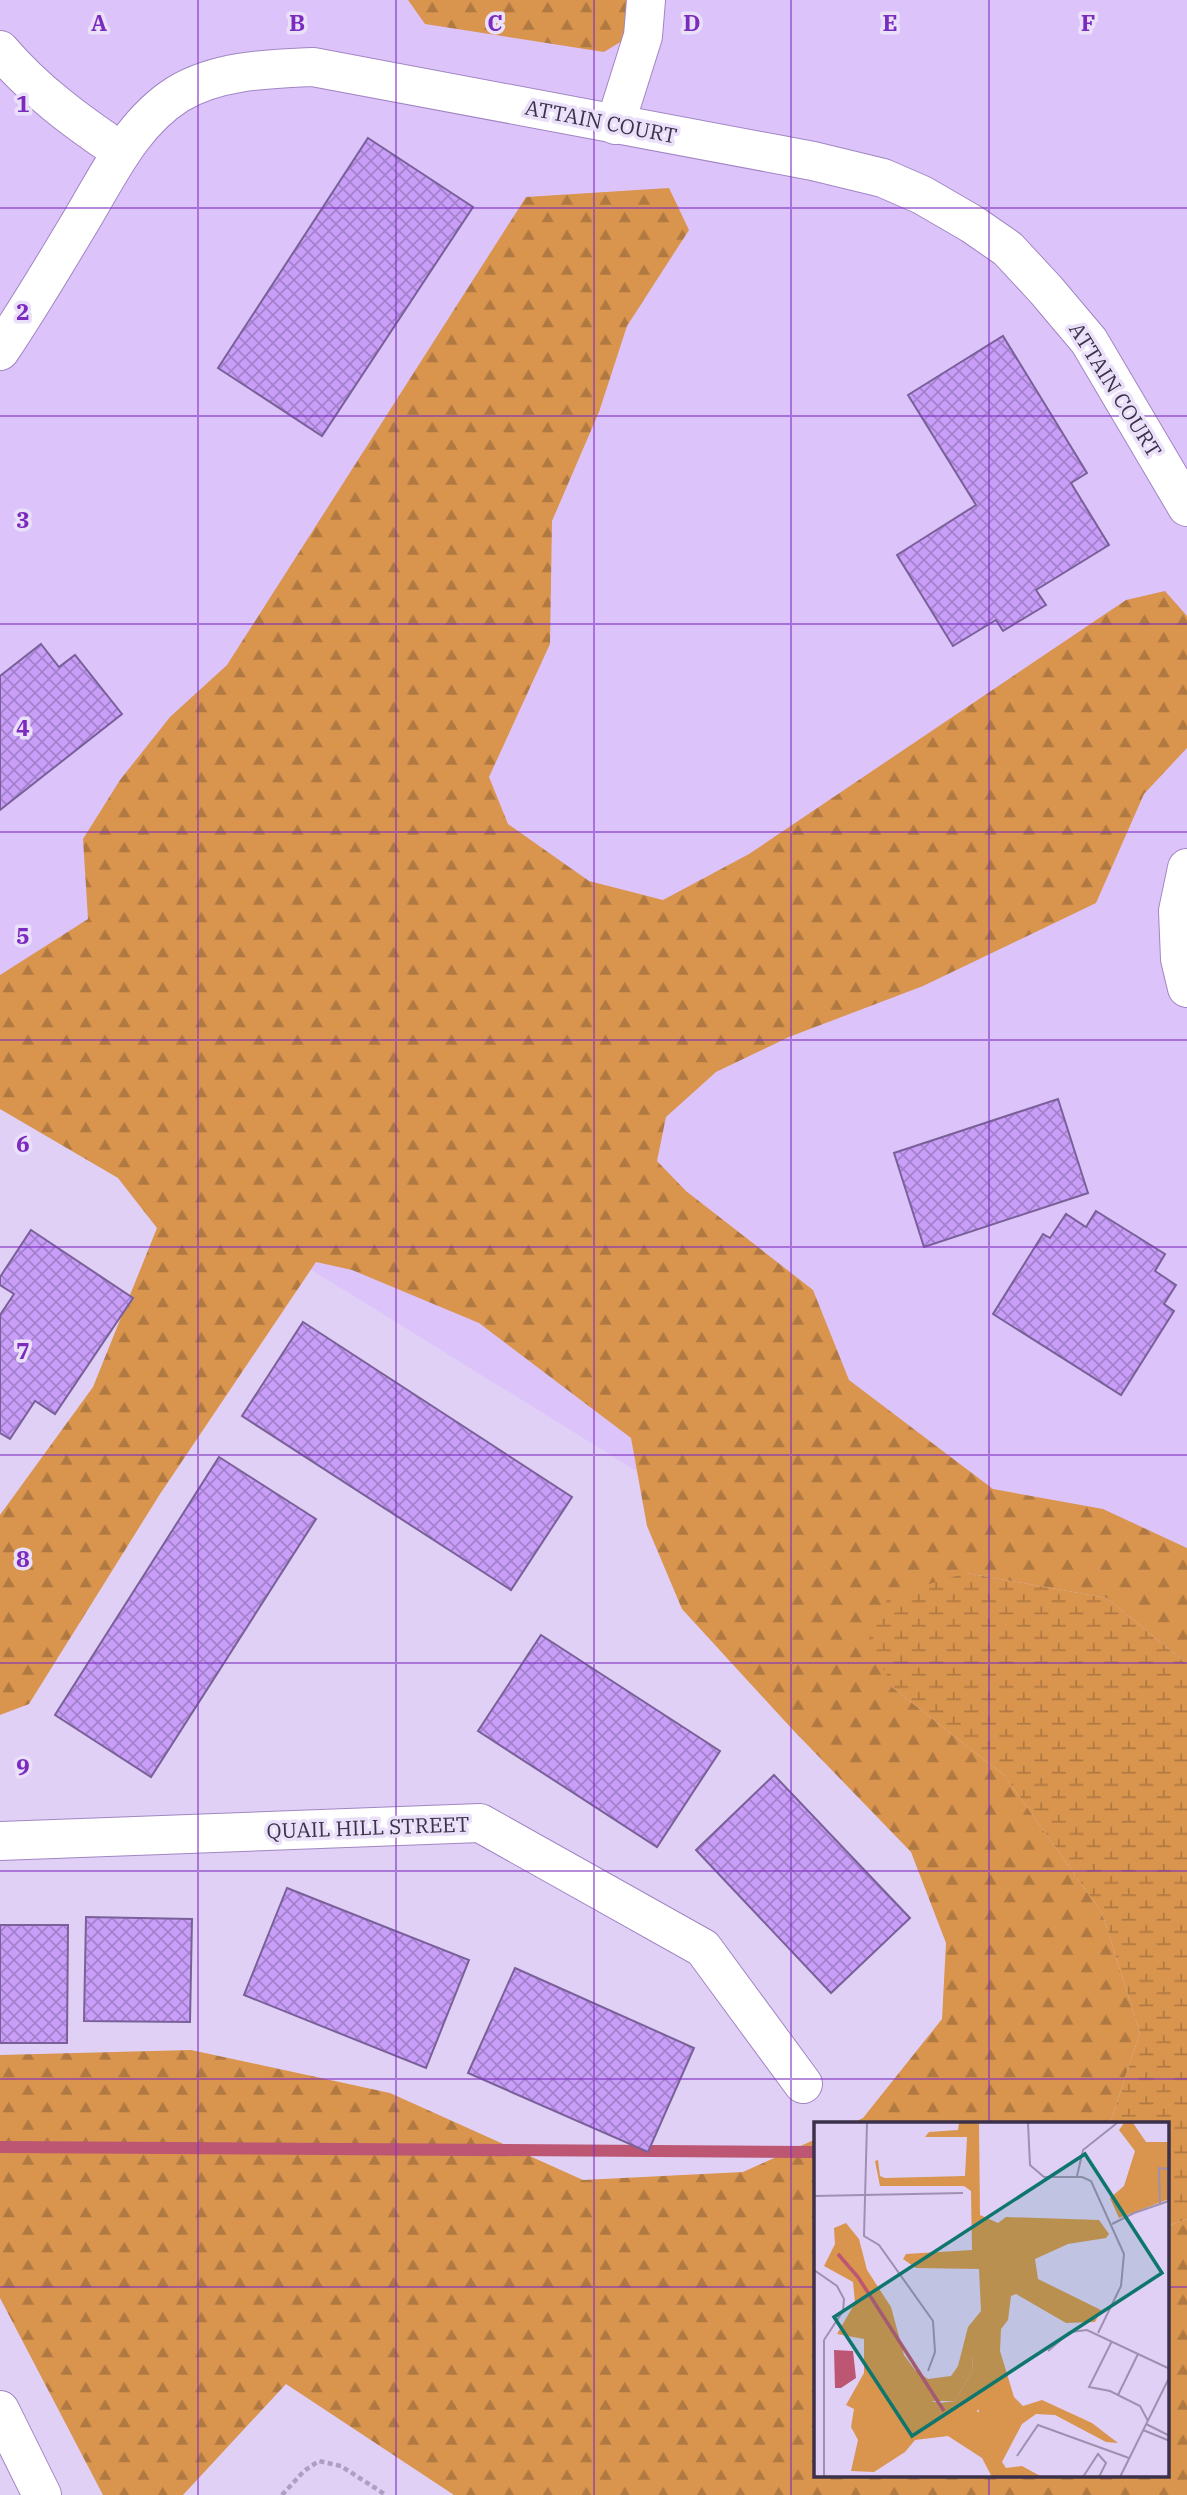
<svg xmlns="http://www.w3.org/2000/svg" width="1187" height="2495" font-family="'IBM Plex Serif',serif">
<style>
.built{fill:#dcc4fb}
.forest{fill:url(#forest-firs)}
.wetland{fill:url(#wetland-marsh)}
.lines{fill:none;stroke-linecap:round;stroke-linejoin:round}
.stream{stroke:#bc5672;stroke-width:12}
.building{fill:url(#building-cross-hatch);stroke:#7a6099;stroke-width:2}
.minor-casing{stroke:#a186c2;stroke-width:40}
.path{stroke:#ad9fc1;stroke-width:4.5;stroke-dasharray:5 3.5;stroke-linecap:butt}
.minor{stroke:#fff;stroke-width:38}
.grid{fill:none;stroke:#7b2cbf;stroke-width:2;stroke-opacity:0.55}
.labels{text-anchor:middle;stroke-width:7;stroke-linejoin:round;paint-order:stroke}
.street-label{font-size:21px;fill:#3c314a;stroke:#eae0f9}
.inset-river{fill:none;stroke:#bc5672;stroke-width:3.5}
.inset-road{fill:none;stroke:#9e90b1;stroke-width:2}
.view{fill:#0f766e;fill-opacity:0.15;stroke:#0f766e;stroke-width:3.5}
.inset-edge{fill:none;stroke:#3c314a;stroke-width:3.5}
.grid-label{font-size:23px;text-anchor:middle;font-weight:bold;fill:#7b2cbf;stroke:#eae0f9;stroke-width:7;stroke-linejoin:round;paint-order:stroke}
</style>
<defs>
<pattern id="forest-firs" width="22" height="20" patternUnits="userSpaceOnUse" patternTransform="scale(1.75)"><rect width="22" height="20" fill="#d9944d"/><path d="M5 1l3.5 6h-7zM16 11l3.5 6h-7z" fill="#b17942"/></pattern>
<pattern id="wetland-marsh" width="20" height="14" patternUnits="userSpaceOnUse" patternTransform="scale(1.75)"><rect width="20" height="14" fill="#d9944d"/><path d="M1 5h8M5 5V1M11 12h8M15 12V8" fill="none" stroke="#b17942"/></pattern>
<pattern id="building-cross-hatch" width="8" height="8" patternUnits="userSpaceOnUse" patternTransform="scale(1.75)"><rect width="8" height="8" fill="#c89ef9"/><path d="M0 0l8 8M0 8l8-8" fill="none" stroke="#a481cc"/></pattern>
</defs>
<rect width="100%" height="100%" fill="#e0d0f6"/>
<polygon class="built" points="0,0 1187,0 1187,1812 0,1077"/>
<g class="forest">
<polygon points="408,0 642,0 635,33 604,52 425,24"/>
<polygon points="669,188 689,230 627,326 599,412 552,521 550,644 489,777 508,824 589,881 663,900 749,854 1126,600 1165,591 1187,616 1187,748 1144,794 1096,903 923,986 789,1037 716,1072 666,1117 657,1161 686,1191 813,1290 849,1380 993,1489 1103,1509 1187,1548 1187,1664 1107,1598 966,1573 892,1687 1005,1776 1102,1913 1140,2033 1111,2120 1107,2124 850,2124 863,2118 942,2019 946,1943 911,1852 793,1730 682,1609 647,1526 631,1438 479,1323 352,1270 316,1262 160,1494 29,1704 0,1715 0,1515 93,1387 157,1228 118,1178 0,1109 0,975 88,919 83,839 120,780 170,717 227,665 526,197"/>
<polygon points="191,2050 390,2093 583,2180 743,2172 816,2139 816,2476 1168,2476 1168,2226 1187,2219 1187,2495 454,2495 286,2384 183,2495 103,2495 0,2298 0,2055"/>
</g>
<polygon class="wetland" points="966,1573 1107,1598 1187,1664 1187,2219 1168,2226 1168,2124 1107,2124 1111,2120 1140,2033 1102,1913 1005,1776 892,1687 868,1634 889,1596"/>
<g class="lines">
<polyline class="stream" points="0,2147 816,2152"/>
</g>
<g class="building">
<polygon points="368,138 473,207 322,436 218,368"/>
<polygon points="1003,336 1087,473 1071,483 1109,545 1036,590 1046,605 1003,631 996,620 953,646 897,555 976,505 908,395"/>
<polygon points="41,644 59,667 75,655 122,714 0,810 0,676"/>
<polygon points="1058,1099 1088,1193 924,1247 894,1153"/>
<polygon points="1096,1211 1165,1254 1155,1271 1176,1285 1164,1304 1174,1311 1121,1395 993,1314 1043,1234 1050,1238 1066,1214 1086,1227"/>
<polygon points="31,1230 133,1298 55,1414 35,1401 10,1439 0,1433 0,1315 14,1294 0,1285 0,1277"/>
<polygon points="303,1322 572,1497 511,1590 242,1416"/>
<polygon points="219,1457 316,1519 151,1777 55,1715"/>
<polygon points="541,1635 720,1751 657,1847 478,1731"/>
<polygon points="774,1775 910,1918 831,1993 696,1850"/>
<polygon points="287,1888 469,1960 426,2068 244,1995"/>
<polygon points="86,1917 192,1919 190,2022 84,2021"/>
<polygon points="0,1925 68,1925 67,2043 0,2043"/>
<polygon points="515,1968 694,2048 648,2152 468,2073"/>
</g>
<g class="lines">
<g class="minor-casing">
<g id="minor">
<path d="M0,50C35,91 77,122 122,152"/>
<polyline points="615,125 643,36 646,0"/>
<path d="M0,351C29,308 55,264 82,219C109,174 132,123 178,94C218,70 268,69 313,67L813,161L883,178L922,195L972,224L1008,249L1046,290L1089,341L1187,507"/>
<polyline points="1187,868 1178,911 1180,959 1187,988"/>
<polyline points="0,1841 480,1823 703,1948 803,2084"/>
<polyline points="0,2410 42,2495"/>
</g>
</g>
<polyline class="path" points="282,2495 304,2471 319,2461 341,2466 386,2495"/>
<use href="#minor" class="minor"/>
</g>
<path class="grid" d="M198,0V2495M396,0V2495M594,0V2495M791,0V2495M989,0V2124M0,208H1187M0,416H1187M0,624H1187M0,832H1187M0,1040H1187M0,1247H1187M0,1455H1187M0,1663H1187M0,1871H1187M0,2079H1187M0,2287H816M1168,2287H1187M989,2476V2495"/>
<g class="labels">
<g class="street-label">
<text transform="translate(601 122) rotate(11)" y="7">ATTAIN COURT</text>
<text transform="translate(1115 390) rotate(58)" y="7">ATTAIN COURT</text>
<text transform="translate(368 1828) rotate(-2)" y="7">QUAIL HILL STREET</text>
</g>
</g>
<g transform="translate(814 2122)">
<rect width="355" height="355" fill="#e0d0f6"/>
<path d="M145,1H165L166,93L184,101L192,95L285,98L295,112L292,116L254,122L221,137L224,157L287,188L281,200L252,201L202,172L197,174L194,198L187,207L186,229L200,275L209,284L228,278L278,301L304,321L292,320L241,293L222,292L208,302L188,340L192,346L208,344L228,355H178L168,336L134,314L101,318L91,330L60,350L37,349L44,318L37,305L40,287L32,283L50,251V217L23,212L41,181L39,160L10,144L21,122L20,106L32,101L45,117L53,148L77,185L90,233L101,248L114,257L137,254L144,244L154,205L167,189L165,147L102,146L89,137L92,132L158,128L157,69L150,64H66L61,39L64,38L66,54L71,56L151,54L153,15H111L115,10L144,8ZM159,232L165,290L117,279H141L158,249ZM310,1H319L332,20H355V77L305,96L296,76L310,64L321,29L305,8Z" fill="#d9944d" fill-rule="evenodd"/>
<path d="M168,225L182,247L178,274L152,300L132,301L110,283L141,279L158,249L159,232Z" fill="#d9944d"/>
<path d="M20,228L39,229L42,256L27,266H21Z" fill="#bc5672"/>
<path class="inset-river" d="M24,132L44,155L130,289"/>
<path class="inset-road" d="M53,1L50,114L65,123L119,199L121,230L114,249M214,1L216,43L230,55H268L277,59L310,132L307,164L284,211M263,54L269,28L303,1M0,74L149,71M298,102L320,91L352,80L354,79V47L345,46L346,82M0,148L23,164L30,177L29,189L10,218M298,219L275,265L296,269L326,284L334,299M234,229L256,210L273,208L356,247M304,273L324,232M332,302L356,314M329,308L356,319M203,334L224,303L315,336M10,355V218M269,355L284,332L292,341L285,355M306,355L356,254"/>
<path class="view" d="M271,32L348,151L98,314L20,195Z"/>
<rect width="355" height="355" class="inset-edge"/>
</g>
<g class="grid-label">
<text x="99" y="31">A</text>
<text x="297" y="31">B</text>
<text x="495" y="31">C</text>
<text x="692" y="31">D</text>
<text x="890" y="31">E</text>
<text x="1088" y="31">F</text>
<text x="23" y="112">1</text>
<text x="23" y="320">2</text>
<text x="23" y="528">3</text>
<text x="23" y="736">4</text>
<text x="23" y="944">5</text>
<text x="23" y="1152">6</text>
<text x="23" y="1359">7</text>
<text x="23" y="1567">8</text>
<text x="23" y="1775">9</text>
</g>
</svg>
